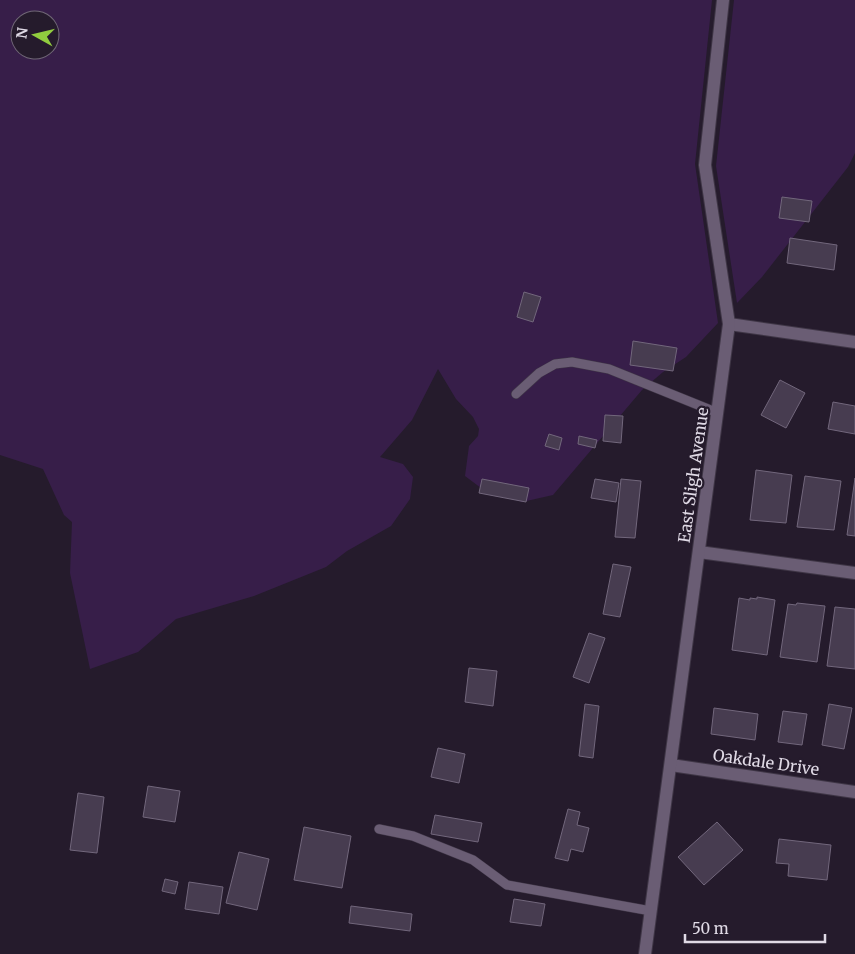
<svg xmlns="http://www.w3.org/2000/svg" width="855" height="954" font-family="Merriweather,serif">
<style>
.green{fill:#371e49;fill-rule:evenodd}
.building{fill:#473c50;stroke:#72677c}
.lines{fill:none;stroke-linecap:round;stroke-linejoin:round}
.service-casing{stroke:#3f3646;stroke-width:10}
.minor-casing{stroke:#3f3646;stroke-width:14}
.tertiary-casing{stroke:#3f3646;stroke-width:14}
.service{stroke:#6a5d74;stroke-width:9}
.minor{stroke:#6a5d74;stroke-width:12}
.tertiary{stroke:#6a5d74;stroke-width:12}
.labels{text-anchor:middle;stroke-width:4.5;stroke-linejoin:round;paint-order:stroke}
.street-label{font-size:16px;fill:#e0dae6;stroke:#251b2c}
</style>
<rect width="100%" height="100%" fill="#251b2c"/>
<g class="green">
<path d="M0,0H712L695,164L718,323L686,357L663,372L642,390L553,495L522,502L508,497L489,494L465,476L469,446L478,436L479,429L473,417L456,399L438,369L412,420L380,457L403,464L413,477L410,499L391,526L347,551L326,567L254,596L176,619L138,652L90,669L70,573L72,522L64,515L43,469L0,455ZM20,20H50V50H20Z"/>
<polygon points="734,0 855,0 855,153 848,167 762,277 737,303 716,166"/>
</g>
<g class="building">
<polygon points="782,197 812,201 809,222 779,218"/>
<polygon points="790,238 837,245 834,270 787,263"/>
<polygon points="524,292 541,297 533,322 517,317"/>
<polygon points="633,341 677,348 673,371 630,365"/>
<polygon points="780,380 805,393 786,428 761,415"/>
<polygon points="833,402 855,406 855,434 828,429"/>
<polygon points="605,415 623,416 621,443 603,441"/>
<polygon points="549,434 562,438 559,450 545,446"/>
<polygon points="579,436 597,440 595,448 578,444"/>
<polygon points="756,470 792,475 786,523 750,520"/>
<polygon points="805,476 841,481 834,530 797,527"/>
<polygon points="855,478 855,536 847,535"/>
<polygon points="482,479 529,488 526,502 479,493"/>
<polygon points="595,479 619,483 616,502 591,498"/>
<polygon points="621,479 641,481 635,538 615,537"/>
<polygon points="613,564 631,567 620,617 603,614"/>
<polygon points="757,597 775,600 767,655 732,650 739,598 750,600 750,598 757,599"/>
<polygon points="797,603 825,606 817,662 780,657 788,604 796,605"/>
<polygon points="835,607 855,609 855,669 827,666"/>
<polygon points="589,633 605,638 589,683 573,677"/>
<polygon points="469,668 497,671 493,706 465,702"/>
<polygon points="585,704 599,706 593,758 579,756"/>
<polygon points="829,704 852,708 844,749 822,745"/>
<polygon points="714,708 758,714 755,740 711,734"/>
<polygon points="783,711 807,714 802,745 778,742"/>
<polygon points="438,748 465,754 459,783 431,777"/>
<polygon points="148,786 180,791 175,822 143,817"/>
<polygon points="78,793 104,797 97,853 70,850"/>
<polygon points="568,809 580,812 577,825 589,828 583,852 571,849 568,861 555,858"/>
<polygon points="435,815 482,823 478,842 431,834"/>
<polygon points="717,822 743,850 704,885 678,857"/>
<polygon points="304,827 351,836 342,888 294,880"/>
<polygon points="779,839 831,845 827,880 788,876 789,864 776,863"/>
<polygon points="239,852 269,859 257,910 226,903"/>
<polygon points="165,879 178,882 175,894 162,891"/>
<polygon points="189,882 223,887 219,914 185,909"/>
<polygon points="514,899 545,904 541,926 510,922"/>
<polygon points="351,906 412,914 410,931 349,923"/>
</g>
<g class="lines">
<g class="service-casing">
<g id="service">
<polyline points="516,394 539,373 555,364 572,362 609,369 718,413"/>
<polyline points="379,829 413,836 473,860 507,885 651,911"/>
</g>
</g>
<g class="minor-casing">
<g id="minor">
<polyline points="729,324 855,342"/>
<polyline points="699,552 855,573"/>
<polyline points="671,765 855,792"/>
</g>
</g>
<g class="tertiary-casing">
<polyline id="tertiary" points="645,954 729,324 705,165 723,0"/>
</g>
<use href="#service" class="service"/>
<use href="#minor" class="minor"/>
<use href="#tertiary" class="tertiary"/>
</g>
<g class="labels">
<g class="street-label">
<text transform="translate(693 475) rotate(-82)" y="6">East Sligh Avenue</text>
<text transform="translate(766 762) rotate(8)" y="6">Oakdale Drive</text>
</g>
</g>
<g transform="translate(35 35) rotate(278)"><circle r="24" fill="#251b2c" stroke="#706776"/>
<path d="M0-4L9 19L0 12L-9 19Z" fill="#91cd3f"/>
<text y="-8" font-size="14" font-weight="bold" text-anchor="middle" fill="#e0dae6">N</text>
</g>
<path d="M685 934v8h140v-8" fill="none" stroke="#e0dae6" stroke-width="2.5"/>
<text x="692" y="934" font-size="15" fill="#e0dae6" stroke="#251b2c" stroke-width="4" paint-order="stroke">50 m</text>
</svg>
